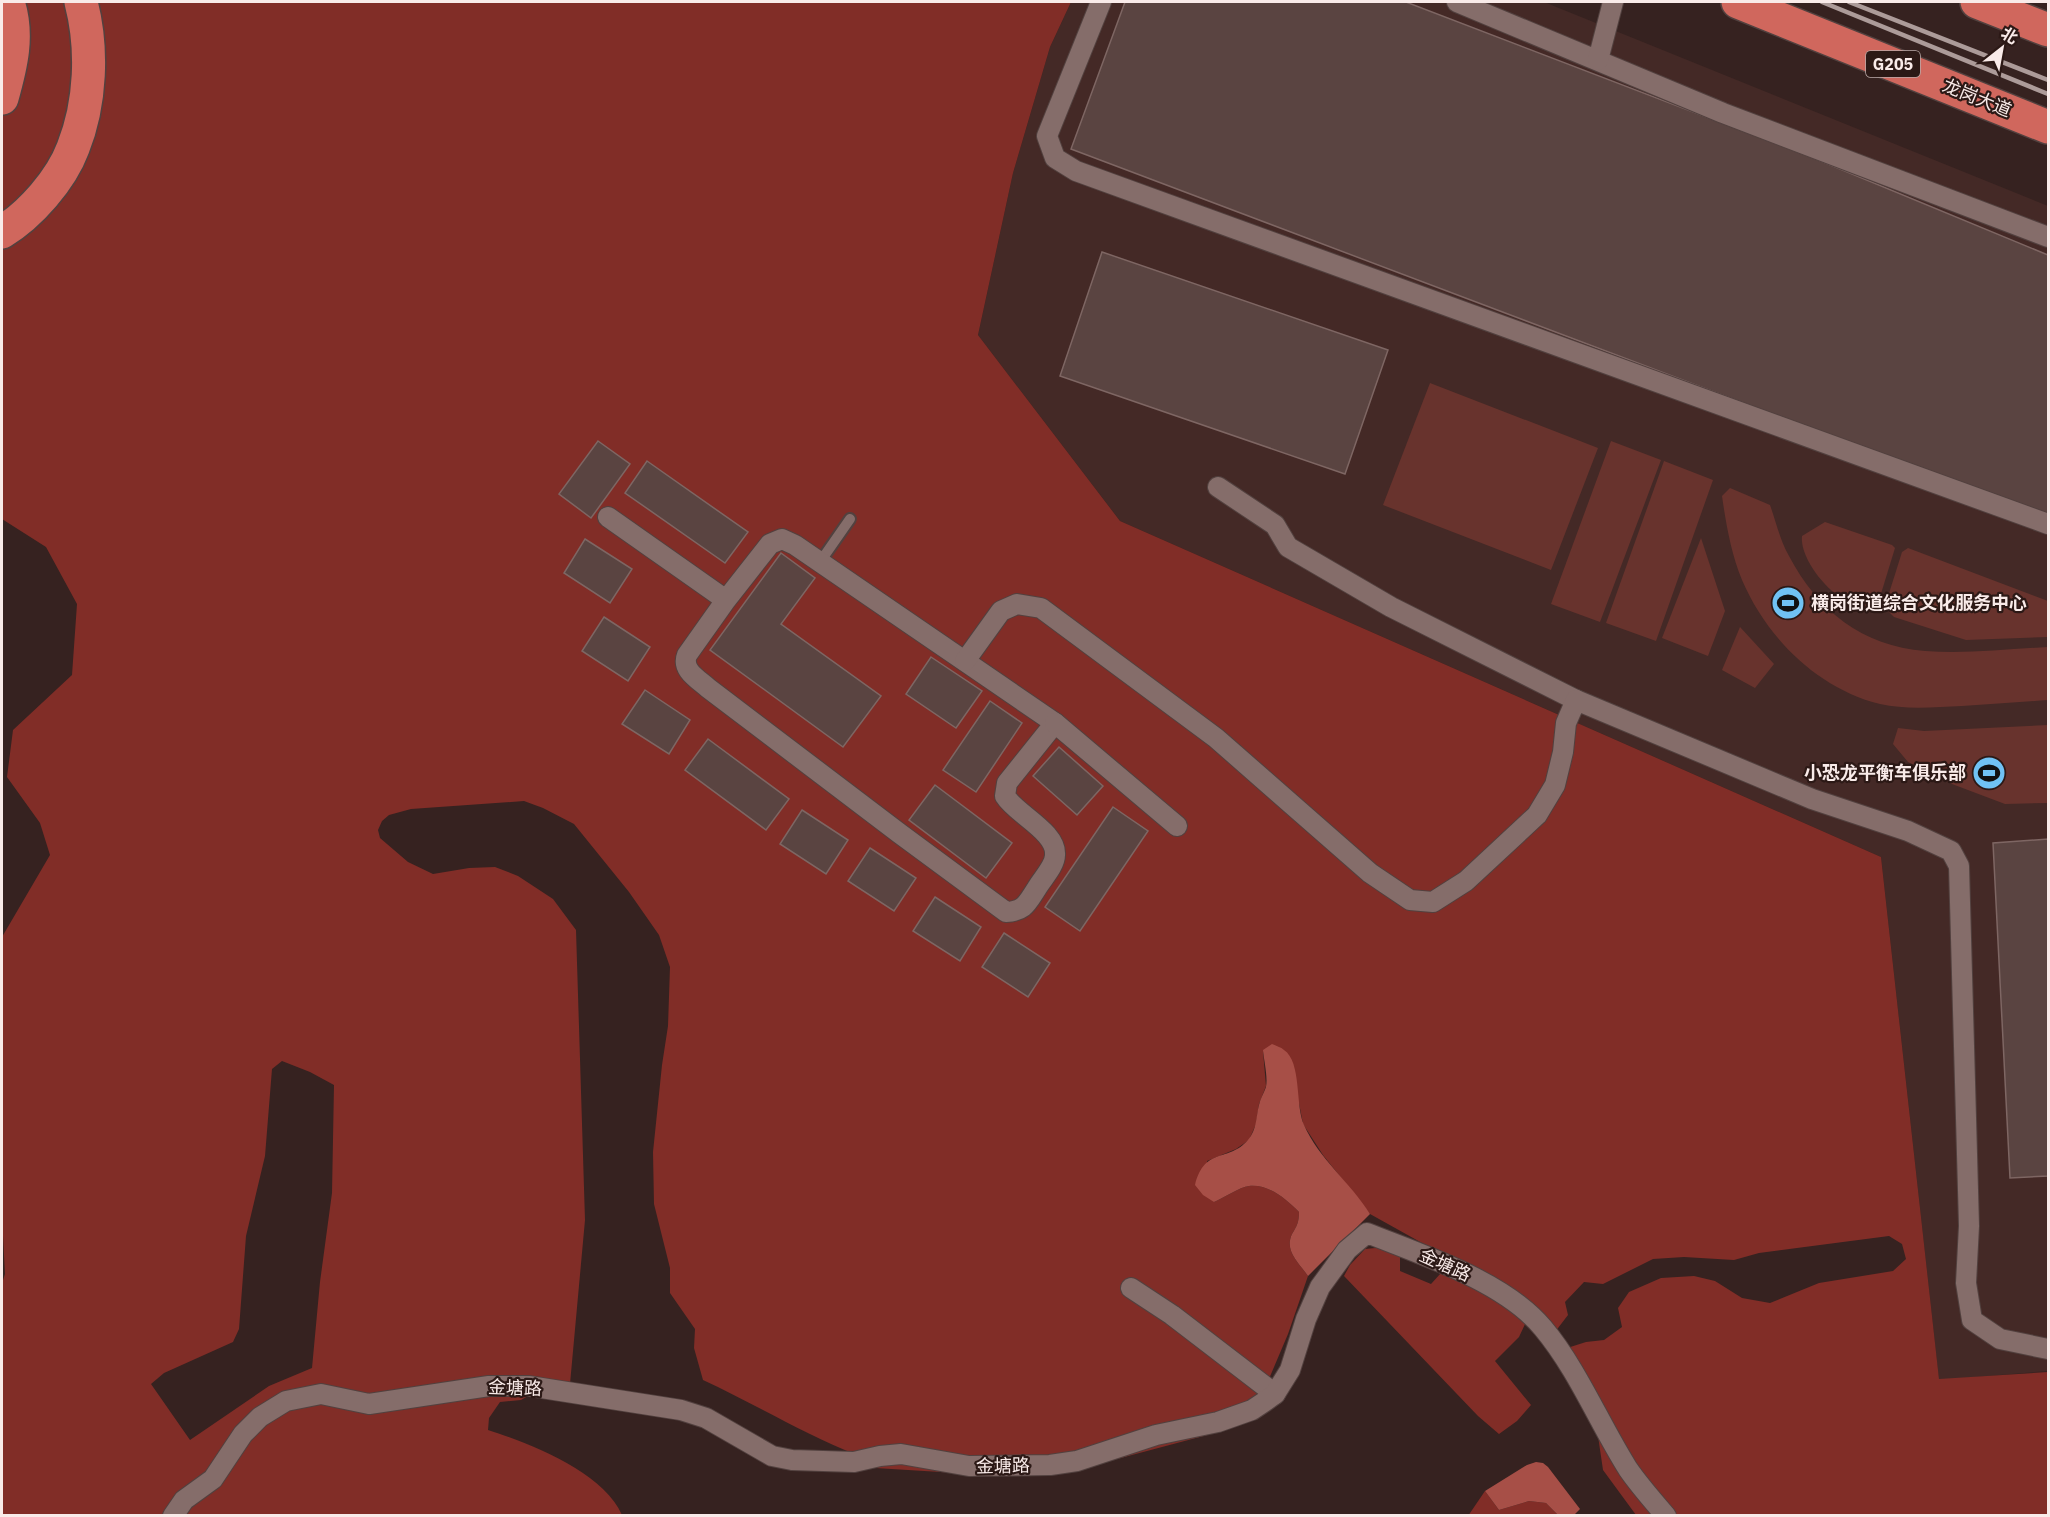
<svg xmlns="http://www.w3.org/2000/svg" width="2050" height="1517" font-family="'IBM Plex Sans','Noto Sans SC',sans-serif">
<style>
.built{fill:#442926}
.green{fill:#68332d}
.forest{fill:#812d27;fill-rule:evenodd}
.water{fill:#a74f47}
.building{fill:#5a4441;stroke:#7e6663;stroke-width:1.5}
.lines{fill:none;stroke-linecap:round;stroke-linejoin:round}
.lane-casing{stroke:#52413f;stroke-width:14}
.street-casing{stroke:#52413f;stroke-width:22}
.highway-casing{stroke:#52413f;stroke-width:36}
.lane{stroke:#856d6a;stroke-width:10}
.street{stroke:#856d6a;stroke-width:20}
.highway{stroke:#d0675d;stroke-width:33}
.rail{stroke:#ac9b99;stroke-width:4.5}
.labels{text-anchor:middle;stroke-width:4.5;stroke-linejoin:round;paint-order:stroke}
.shield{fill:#2c1916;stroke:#bcacaa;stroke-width:1.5}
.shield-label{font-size:16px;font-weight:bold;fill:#f9ebe9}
.street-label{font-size:18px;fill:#f9ebe9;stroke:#2c1916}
.poi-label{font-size:18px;font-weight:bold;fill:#f9ebe9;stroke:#2c1916;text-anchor:start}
</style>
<rect width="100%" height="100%" fill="#362220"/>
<polygon class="built" points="1071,2 1544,2 2048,206 2048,1371 1939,1380 1881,857 1120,521 978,335 1013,173 1050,47"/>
<g class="green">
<polygon points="1430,383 1598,448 1551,570 1383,505"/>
<polygon points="1611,441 1661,460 1600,622 1551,604"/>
<polygon points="1664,461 1713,480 1656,641 1606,623"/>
<path d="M1730,488L1770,505C1776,522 1780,540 1789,556C1818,611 1862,646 1925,651C1966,654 2008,649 2048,647V700C2020,702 1991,704 1962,706C1936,707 1906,710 1880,704C1817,688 1767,638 1742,580C1731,553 1726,524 1722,496Z"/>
<path d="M1825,522L1892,545L1895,548L1880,597L1871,608C1842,612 1799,563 1802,536Z"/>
<polygon points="1701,538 1725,611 1708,656 1662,638"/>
<polygon points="1908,548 2048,601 2048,637 1966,640 1894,617 1888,611 1886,603 1902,552"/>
<polygon points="1740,627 1774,664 1755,688 1722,670"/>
<polygon points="2048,725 2048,803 2005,804 1952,784 1908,762 1893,744 1898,728 1924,731"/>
</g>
<g class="forest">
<path d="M2,2H1071L1050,47L1013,173L978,335L1120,521L1881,857L1939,1379L2048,1372V1515H1636L1603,1470L1598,1436L1564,1349L1586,1342L1604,1340L1622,1327L1618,1308L1629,1292L1661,1278L1694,1276L1715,1281L1742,1298L1770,1303L1819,1283L1893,1271L1906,1259L1902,1244L1889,1236L1797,1248L1759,1253L1734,1260L1684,1257L1653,1259L1603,1284L1584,1282L1565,1302L1568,1315L1555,1332L1440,1253L1370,1214L1323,1155L1303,1124L1299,1103L1263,1051L1266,1086L1259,1104L1256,1124L1249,1140L1236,1149L1207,1161L1214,1202C1223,1198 1240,1187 1249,1186C1269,1184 1286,1199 1299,1212C1299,1222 1297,1226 1292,1234C1284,1251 1299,1263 1308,1276L1288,1334L1266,1386L1252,1399L1227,1416L1226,1430L1068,1472L973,1474L859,1467L857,1455C804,1434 755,1404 703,1380L694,1348L695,1329L670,1293V1268L654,1204L653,1152L662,1065L668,1026L670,967L659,935L629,892L574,824L543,808L524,801L411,809L389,815L382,821L378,830L380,838L408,862L433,874L469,868L495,867L518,876L553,899L576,930L585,1220L570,1384L535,1392L521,1400L500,1402L489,1418L488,1430C531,1444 603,1472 622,1515L2,1516V1283L5,1274L2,1217V937L50,855L40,823L7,777L13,730L72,675L77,604L46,547L2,519ZM282,1061L310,1072L334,1085L332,1193L320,1282L312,1368L269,1386L190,1440L151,1384L164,1373L233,1342L239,1329L246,1236L265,1156L272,1069Z"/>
<path d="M1386,1247L1400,1255V1271L1431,1284L1441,1273C1476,1285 1499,1296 1526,1322L1519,1337L1495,1361L1531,1405L1517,1421L1499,1434L1478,1416L1344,1276L1350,1265L1365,1249Z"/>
<polygon points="1485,1491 1499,1510 1529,1501 1546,1503 1558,1515 1468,1516"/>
</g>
<g class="water">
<path d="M1272,1044C1276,1046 1281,1047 1284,1050C1302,1062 1295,1106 1304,1125C1319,1159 1351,1183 1370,1214L1308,1276C1299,1263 1284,1251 1292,1234C1297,1226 1299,1222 1299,1212C1286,1199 1269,1184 1249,1186C1240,1187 1223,1198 1214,1202L1203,1195L1195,1185C1205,1146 1228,1163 1248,1140C1257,1130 1256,1116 1259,1105C1260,1099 1264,1093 1266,1087C1268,1077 1264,1061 1263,1050Z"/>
<polygon points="1536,1462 1543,1463 1548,1467 1580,1509 1574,1515 1558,1515 1546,1503 1529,1501 1499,1510 1485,1491 1527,1465"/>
</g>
<g class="building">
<polygon points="1125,2 1406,2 1816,159 2048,255 2048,518 1071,149"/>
<polygon points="1102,252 1388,350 1345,474 1060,376"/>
<polygon points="598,441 630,464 591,518 559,494"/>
<polygon points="647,461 748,532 725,563 625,493"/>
<polygon points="585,539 632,569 610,603 564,573"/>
<polygon points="781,553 815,578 781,624 881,696 843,747 710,650"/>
<polygon points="604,617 650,647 628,681 582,651"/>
<polygon points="931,657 982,691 956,728 906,694"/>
<polygon points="645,690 690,720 669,754 622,724"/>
<polygon points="990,701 1022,723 976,792 943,770"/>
<polygon points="708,739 789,799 766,830 685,770"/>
<polygon points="1059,747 1103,786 1077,815 1033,776"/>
<polygon points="935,785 1012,843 986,878 909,820"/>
<polygon points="1113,807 1148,831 1080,931 1045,907"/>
<polygon points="802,810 848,840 826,874 780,844"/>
<polygon points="2048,839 2048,1176 2010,1178 1993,843"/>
<polygon points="870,848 916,878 894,911 848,881"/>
<polygon points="935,897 981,927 960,961 913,931"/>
<polygon points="1004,933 1050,963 1028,997 982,967"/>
</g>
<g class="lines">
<g class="lane-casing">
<polyline id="lane" points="820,562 850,519"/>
</g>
<g class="street-casing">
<g id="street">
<polyline points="1101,2 1047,136 1055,158 1076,171 2048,524"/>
<polyline points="1457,2 1723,113 2048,237"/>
<polyline points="1598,60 1613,2"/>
<polyline points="1218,487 1275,525 1288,547 1391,607 1576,700"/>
<path d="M608,517L726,600L687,655C681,670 698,679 708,688L899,833L1006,912C1025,911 1027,903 1037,888C1042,879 1055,866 1055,855C1057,832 1016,814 1005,796L1007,783L1055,723L795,545L782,539L770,544L726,600"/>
<polyline points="965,661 1001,611 1017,604 1041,608 1216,738 1370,873 1410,900 1433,902 1466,881 1537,815 1555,785 1563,752 1566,723 1576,700 1812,799 1908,831 1951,851 1959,866 1969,1226 1966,1283 1972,1320 2000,1339 2048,1349"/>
<polyline points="1055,723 1177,826"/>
<polyline points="1131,1288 1172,1315 1275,1394"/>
<path d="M173,1516L184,1500L213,1479L243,1434L260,1417L286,1401L321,1394L369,1404L489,1386H529L681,1410L706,1418L772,1456L792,1460L854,1462L880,1456L901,1454L969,1466L1050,1465L1077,1461L1156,1435L1218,1422L1252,1410L1264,1402L1275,1394L1290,1370L1306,1319L1320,1287L1347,1250L1367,1233C1422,1255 1504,1281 1543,1328C1578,1370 1599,1423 1628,1469C1639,1485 1653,1501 1666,1516"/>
</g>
</g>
<g class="highway-casing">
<g id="highway">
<polyline points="1738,2 2048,127"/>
<polyline points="1977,2 2048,30"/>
<path d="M2,98C11,66 19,35 8,2"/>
<path d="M2,232C30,215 61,180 73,148C91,103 93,48 81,2"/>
</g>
</g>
<use href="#lane" class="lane"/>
<use href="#street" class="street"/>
<use href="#highway" class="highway"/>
<g class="rail">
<polyline points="1822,2 2048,94"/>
<polyline points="1849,2 2048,80"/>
</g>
</g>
<defs>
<g id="stadium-disc" transform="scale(1.725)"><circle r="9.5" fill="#70c2f4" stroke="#2c1916"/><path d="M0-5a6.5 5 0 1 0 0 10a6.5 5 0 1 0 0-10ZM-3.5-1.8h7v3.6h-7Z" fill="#111"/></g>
</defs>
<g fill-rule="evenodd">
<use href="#stadium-disc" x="1788" y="603"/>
<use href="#stadium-disc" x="1989" y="773"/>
</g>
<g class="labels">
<rect class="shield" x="1866" y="51" width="54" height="26" rx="4.5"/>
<g class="shield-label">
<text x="1893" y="70">G205</text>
</g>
<g class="street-label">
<text transform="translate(1977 98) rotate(22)" y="6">龙岗大道</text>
<text transform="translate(1445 1265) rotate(24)" y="6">金塘路</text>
<text transform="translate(515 1388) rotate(2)" y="6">金塘路</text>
<text transform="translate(1003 1466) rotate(-1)" y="6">金塘路</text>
</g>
<g class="poi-label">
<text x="1811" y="609">横岗街道综合文化服务中心</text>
<text x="1966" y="779" text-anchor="end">小恐龙平衡车俱乐部</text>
</g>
</g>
<rect width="2050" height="1517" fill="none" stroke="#f9ebe9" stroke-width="6"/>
<g transform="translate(2002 48) rotate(31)" stroke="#2c1916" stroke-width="4.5" paint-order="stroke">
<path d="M0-4.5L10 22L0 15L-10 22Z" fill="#f9ebe9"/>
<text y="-9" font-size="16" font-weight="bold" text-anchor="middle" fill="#f9ebe9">北</text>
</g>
</svg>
